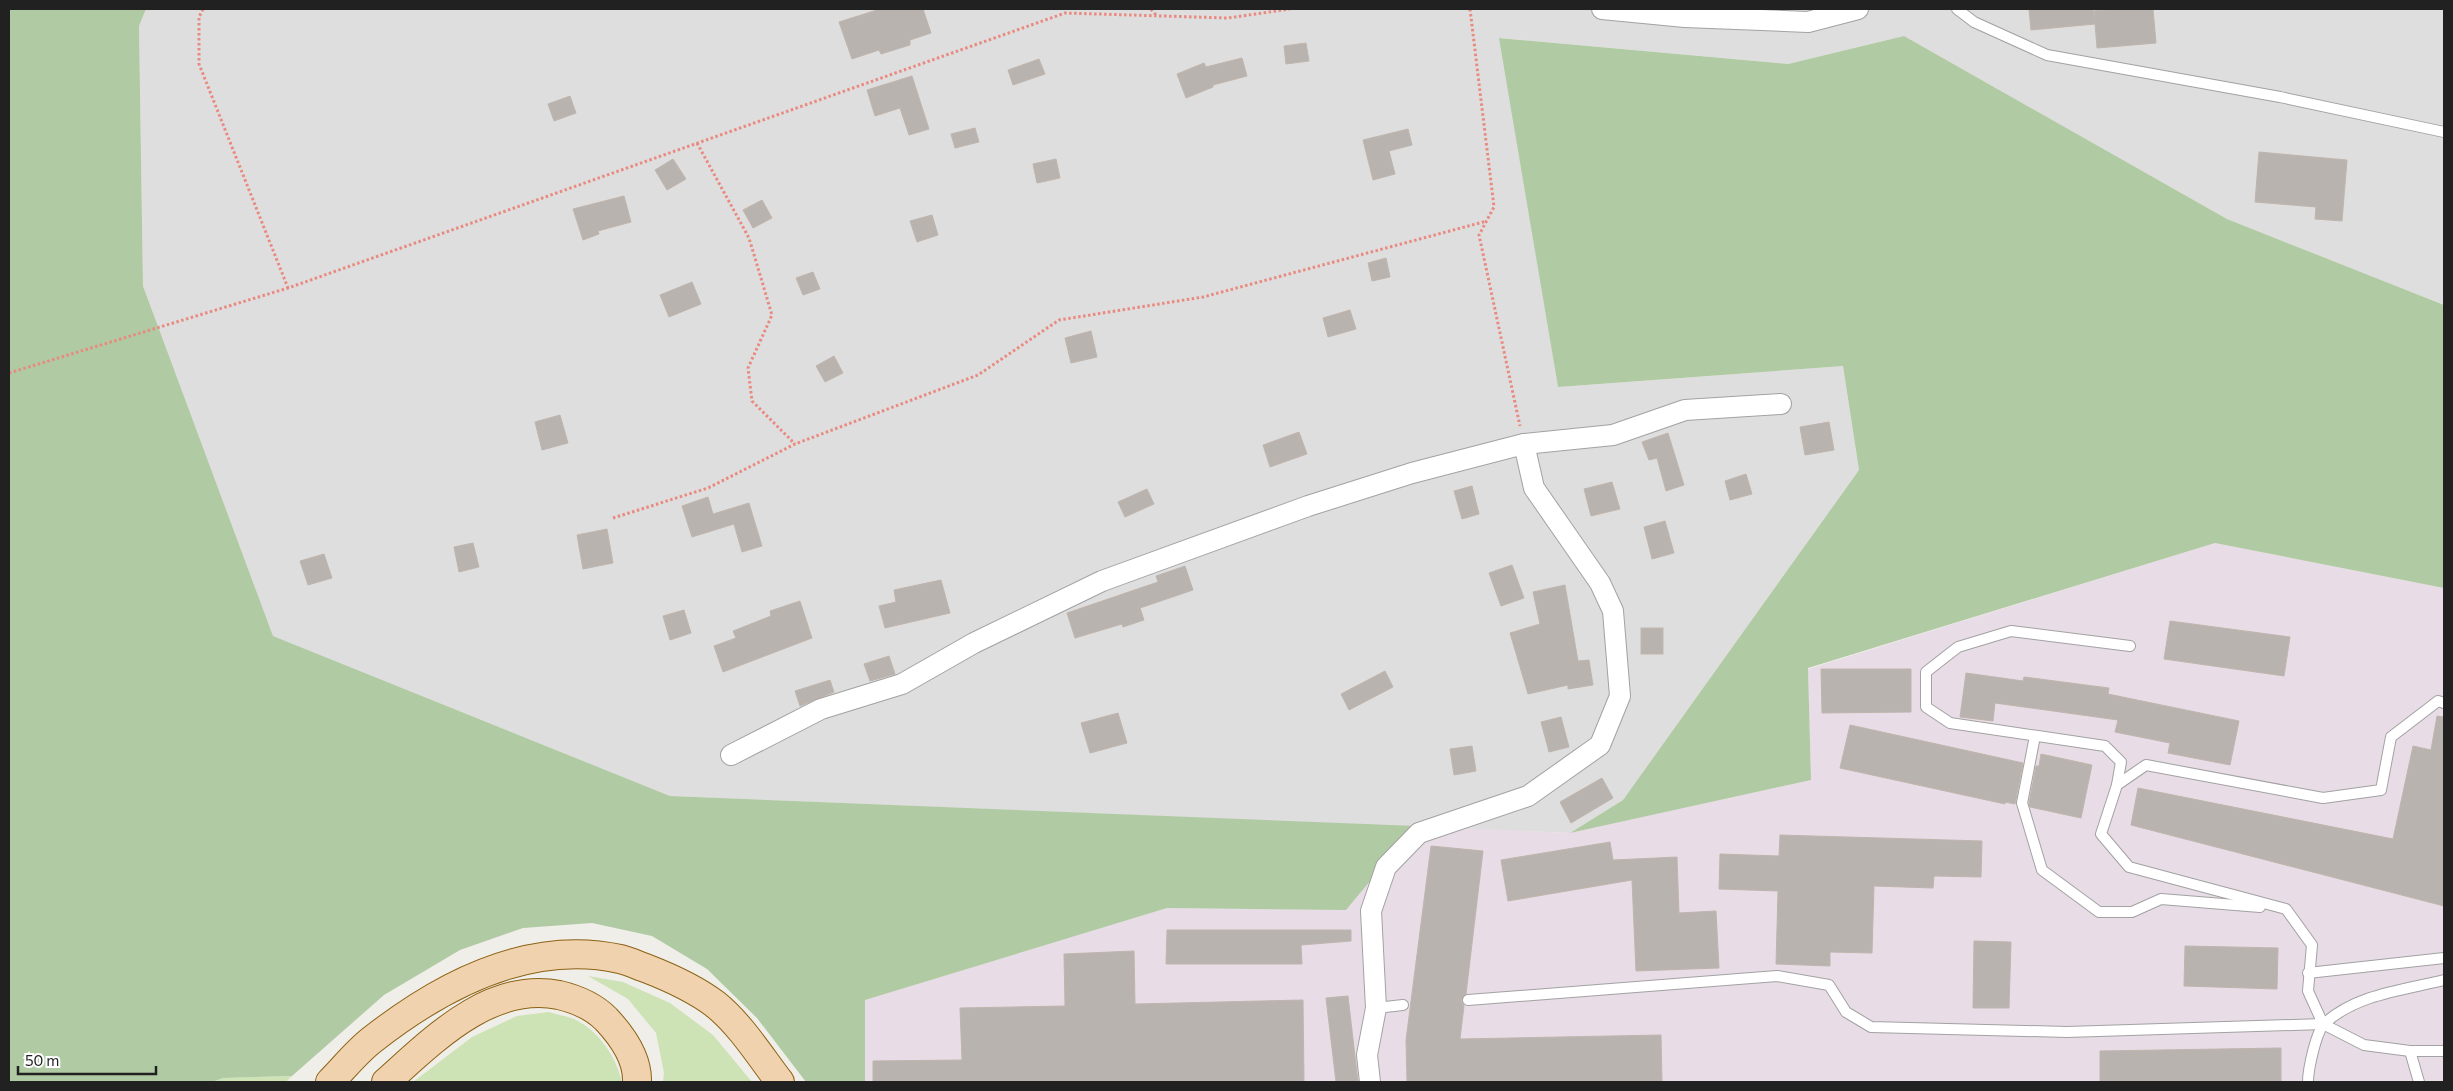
<svg xmlns="http://www.w3.org/2000/svg" width="2453" height="1091" font-family="Commissioner,sans-serif">
<style>
.residential{fill:#dfdede}
.industrial{fill:#e8dce6}
.grass{fill:#cde3b6}
.forest{fill:#b0caa3}
.building{fill:#b9b3af;stroke:#c0b5ad}
.lines{fill:none;stroke-linecap:round;stroke-linejoin:round}
.lane-casing{stroke:#a2a2a2;stroke-width:12}
.street-casing{stroke:#a2a2a2;stroke-width:22}
.primary-casing{stroke:#8b6113;stroke-width:30}
.path{stroke:#e98a81;stroke-width:3;stroke-dasharray:2.5 2.5;stroke-linecap:butt}
.lane{stroke:#fff;stroke-width:10}
.street{stroke:#fff;stroke-width:20}
.primary{stroke:#f1d2ae;stroke-width:28}
</style>
<rect width="100%" height="100%" fill="#f0eee9"/>
<polygon class="residential" points="146,9 2444,9 2444,305 2227,219 1904,36 1788,64 1500,38 1558,387 1843,366 1859,470 1623,800 1570,833 670,796 273,636 143,286 139,26"/>
<polygon class="industrial" points="2215,543 2444,588 2444,1082 865,1082 865,1000 1167,908 1346,910 1416,826 1570,833 1811,780 1808,669"/>
<g class="grass">
<polygon points="588,976 623,982 670,1003 713,1035 752,1082 663,1082 664,1073 656,1033 628,999"/>
<path d="M549,1012C557,1015 568,1016 576,1020C600,1032 616,1057 622,1082H413L472,1037L517,1016Z"/>
<polygon points="292,1076 286,1082 212,1082 223,1078"/>
</g>
<g class="forest">
<polygon points="9,9 146,9 139,26 143,286 273,636 670,796 1416,826 1346,910 1167,908 865,1000 865,1082 806,1082 757,1018 707,969 652,936 592,923 523,928 460,950 384,995 292,1076 223,1078 212,1082 9,1082"/>
<polygon points="1904,36 2227,219 2444,305 2444,588 2215,543 1808,668 1811,780 1570,833 1623,800 1859,470 1843,366 1558,387 1499,38 1788,64"/>
</g>
<g class="building">
<polygon points="880,9 923,9 931,33 910,40 910,45 881,54 879,50 852,59 839,22"/>
<polygon points="2029,9 2093,9 2095,24 2031,30"/>
<polygon points="2115,9 2153,9 2156,43 2097,48 2094,11"/>
<polygon points="1306,43 1309,61 1286,64 1284,46"/>
<polygon points="1242,58 1247,76 1213,85 1213,87 1186,98 1177,74 1204,63 1206,67"/>
<polygon points="1039,59 1045,74 1013,85 1008,70"/>
<polygon points="912,76 929,129 909,135 900,108 875,116 867,90"/>
<polygon points="570,96 576,113 554,121 548,104"/>
<polygon points="975,128 979,142 955,148 951,134"/>
<polygon points="1408,129 1412,145 1389,151 1395,174 1373,180 1363,140"/>
<polygon points="2259,152 2347,160 2342,221 2315,219 2316,207 2255,202"/>
<polygon points="673,159 686,179 667,190 655,170"/>
<polygon points="1056,159 1060,178 1037,183 1033,164"/>
<polygon points="624,196 631,222 598,231 599,234 583,240 573,209"/>
<polygon points="762,200 772,218 753,228 743,210"/>
<polygon points="932,215 938,235 917,242 910,221"/>
<polygon points="1386,258 1390,277 1372,281 1368,263"/>
<polygon points="813,272 820,289 803,295 796,278"/>
<polygon points="692,282 701,304 669,317 660,295"/>
<polygon points="1350,310 1356,329 1328,337 1323,318"/>
<polygon points="1091,331 1097,357 1071,363 1065,338"/>
<polygon points="834,356 843,373 825,382 816,366"/>
<polygon points="560,415 568,443 542,450 535,422"/>
<polygon points="1829,422 1834,450 1805,455 1800,427"/>
<polygon points="1299,432 1307,454 1270,467 1263,445"/>
<polygon points="1668,433 1684,485 1666,491 1657,458 1649,460 1642,442"/>
<polygon points="1746,474 1752,494 1730,500 1725,481"/>
<polygon points="1612,482 1620,509 1591,516 1584,489"/>
<polygon points="1472,486 1479,514 1462,519 1454,491"/>
<polygon points="1147,489 1154,504 1125,517 1118,502"/>
<polygon points="708,497 713,514 749,503 762,546 742,552 734,524 692,537 682,506"/>
<polygon points="1665,521 1674,553 1652,559 1644,527"/>
<polygon points="607,529 613,563 583,569 577,535"/>
<polygon points="473,543 479,567 459,572 454,547"/>
<polygon points="324,554 332,578 308,585 300,561"/>
<polygon points="1512,565 1524,598 1501,606 1489,573"/>
<polygon points="1185,566 1193,590 1140,608 1144,620 1123,627 1122,624 1075,638 1067,613 1158,582 1156,576"/>
<polygon points="941,580 950,613 885,628 879,606 896,602 894,590"/>
<polygon points="1565,585 1578,661 1589,660 1593,685 1568,689 1568,685 1528,694 1510,633 1540,624 1533,592"/>
<polygon points="800,601 812,638 723,672 714,646 736,638 733,631 771,616 770,611"/>
<polygon points="684,610 691,633 670,640 663,616"/>
<polygon points="2170,621 2290,637 2284,676 2164,659"/>
<rect x="1641" y="628" width="22" height="26"/>
<polygon points="889,656 895,674 870,681 864,664"/>
<polygon points="1821,669 1911,669 1911,712 1822,713"/>
<polygon points="1385,671 1393,687 1349,710 1341,694"/>
<polygon points="1966,673 2023,681 2024,677 2109,688 2108,694 2239,721 2230,765 2168,753 2170,743 2115,732 2118,720 1995,703 1993,721 1960,717"/>
<polygon points="830,680 834,692 800,706 795,691"/>
<polygon points="1118,713 1127,743 1090,753 1081,723"/>
<polygon points="2437,716 2444,717 2444,906 2131,825 2138,788 2393,839 2413,746 2431,750"/>
<polygon points="1561,717 1569,747 1549,752 1541,722"/>
<polygon points="1850,725 2023,763 2015,804 2005,802 2005,804 1840,768"/>
<polygon points="1472,746 1476,771 1454,775 1450,749"/>
<polygon points="2041,754 2092,765 2081,818 2030,807 2029,803 2036,766 2039,766"/>
<polygon points="1602,778 1613,798 1571,823 1560,802"/>
<polygon points="1780,835 1982,841 1981,877 1934,876 1933,888 1874,886 1872,953 1830,952 1830,966 1776,964 1778,891 1719,889 1720,854 1779,856"/>
<polygon points="1610,842 1613,860 1677,857 1679,913 1716,911 1719,968 1636,971 1632,880 1508,901 1501,860"/>
<polygon points="1431,846 1483,851 1466,994 1461,1000 1464,1006 1460,1039 1661,1035 1662,1082 1407,1082 1406,1040"/>
<polygon points="1167,930 1351,930 1351,941 1301,945 1302,964 1166,964"/>
<polygon points="1974,941 2011,942 2009,1008 1973,1008"/>
<polygon points="2185,946 2278,948 2277,989 2184,986"/>
<polygon points="1134,951 1135,1004 1303,1000 1304,1082 873,1082 873,1061 962,1060 960,1008 1065,1006 1064,954"/>
<polygon points="1348,996 1358,1082 1336,1082 1326,998"/>
<polygon points="2281,1048 2281,1082 2100,1082 2100,1051"/>
</g>
<g class="lines">
<g class="lane-casing">
<g id="lane">
<polyline points="1957,9 1974,22 2047,55 2280,97 2444,132"/>
<polyline points="2035,736 2022,803 2042,870 2099,912 2132,912 2161,899 2260,907"/>
<polyline points="2117,785 2121,762 2105,746 1950,723 1926,707 1926,672 1958,647 2011,631 2130,646"/>
<polyline points="2308,973 2444,958"/>
<polyline points="1468,1000 1777,976 1829,985 1846,1012 1871,1027 2067,1032 2323,1024 2364,1045 2410,1051 2444,1051"/>
<polyline points="1376,1008 1403,1005"/>
<polyline points="2323,1024 2308,991 2312,945 2286,909 2129,867 2101,834 2117,785 2146,765 2323,798 2381,790 2391,737 2438,701 2444,703"/>
<polyline points="2410,1051 2419,1082"/>
<path d="M2308,1082C2308,1070 2316,1031 2325,1023C2357,994 2404,990 2444,980"/>
</g>
</g>
<g class="street-casing">
<g id="street">
<polyline points="1602,9 1685,17 1808,22 1858,9"/>
<polyline points="731,755 821,709 902,684 974,643 1102,581 1308,506 1412,473 1524,444 1613,435 1685,410 1781,404"/>
<polyline points="1370,1082 1367,1055 1376,1008 1371,911 1386,867 1419,833 1528,796 1600,745 1620,696 1613,611 1600,583 1534,488 1524,444"/>
</g>
</g>
<g class="primary-casing">
<g id="primary">
<path d="M330,1082C344,1068 357,1051 373,1039C442,985 529,939 620,959C629,961 639,966 648,969C671,978 695,989 715,1004C741,1025 760,1056 780,1082"/>
<path d="M386,1082C432,1041 490,981 559,995C576,999 594,1007 606,1019C622,1036 638,1058 637,1082"/>
</g>
</g>
<g class="path">
<polyline points="203,9 199,17 199,64 288,288"/>
<polyline points="1151,9 1156,15"/>
<polyline points="1470,9 1494,207 1479,235 1520,426"/>
<polyline points="697,143 749,238 772,315 748,368 752,401 795,444"/>
<polyline points="9,373 288,288 1065,13 1228,18 1290,9"/>
<polyline points="613,518 708,488 795,444 978,375 1059,320 1203,297 1487,221"/>
</g>
<use href="#lane" class="lane"/>
<use href="#street" class="street"/>
<use href="#primary" class="primary"/>
</g>
<rect width="2453" height="1091" fill="none" stroke="#212121" stroke-width="20"/>
<path d="M18 1066v8h138v-8" fill="none" stroke="#212121" stroke-width="2.5"/>
<text x="25" y="1066" font-size="15" fill="#212121" stroke="#ffffff" stroke-width="4" paint-order="stroke">50 m</text>
</svg>
